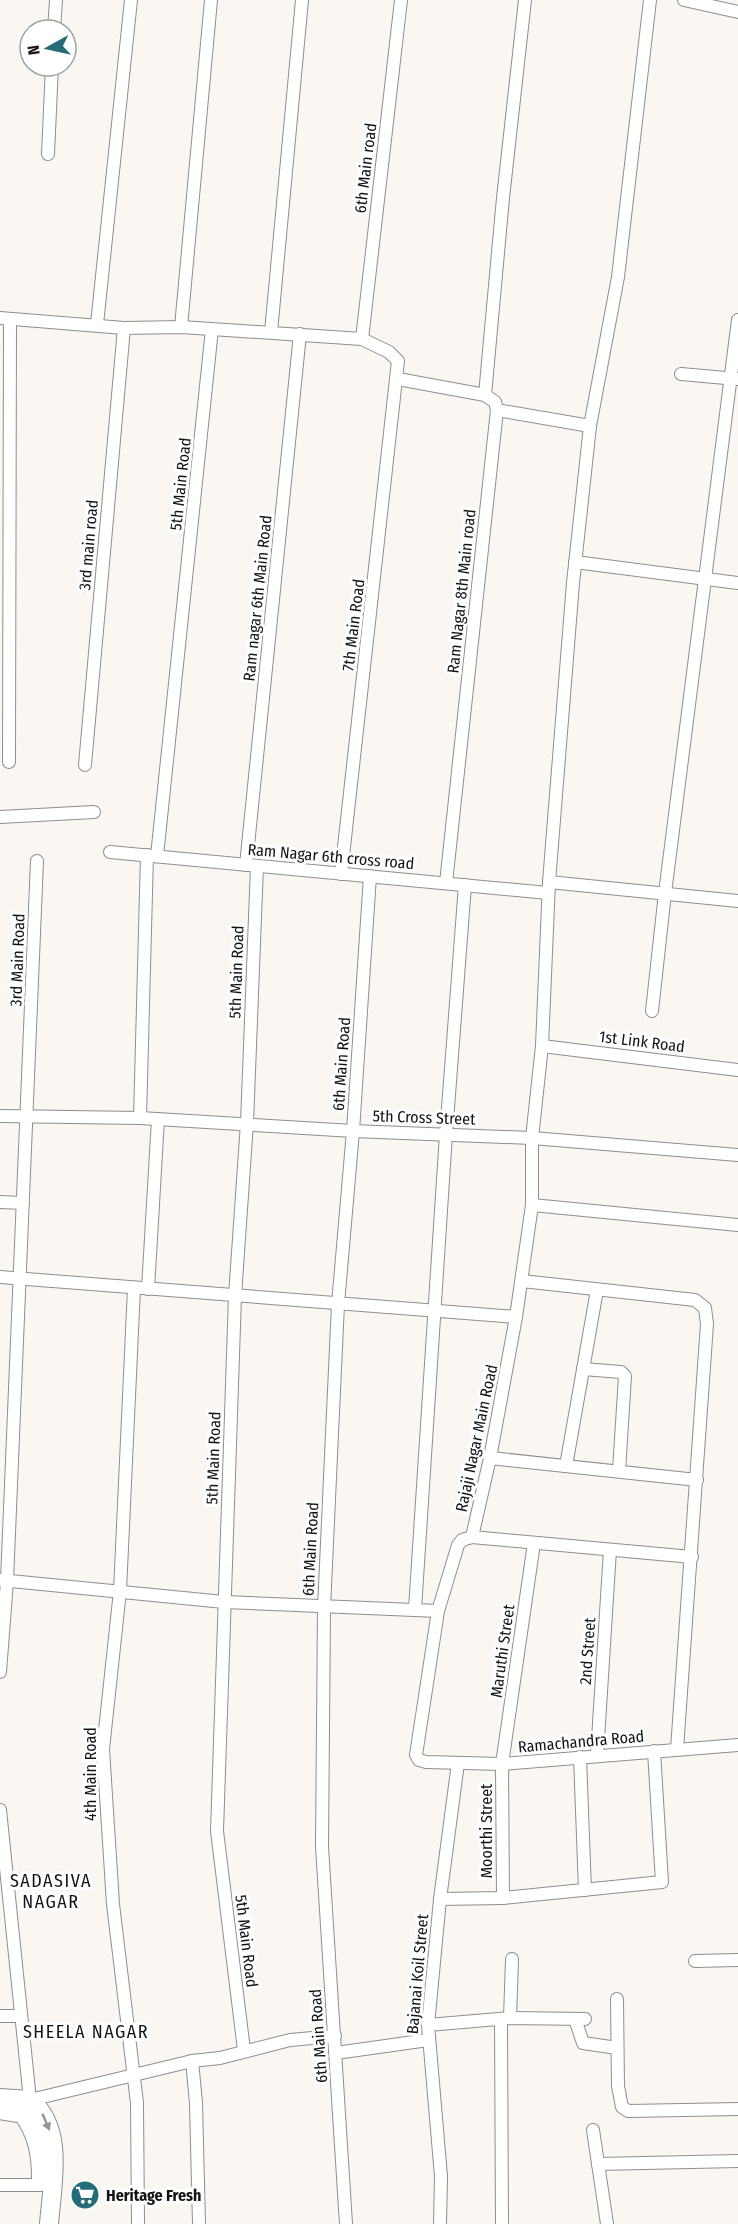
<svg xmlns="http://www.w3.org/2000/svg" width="738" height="2224" font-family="'Fira Sans Condensed',sans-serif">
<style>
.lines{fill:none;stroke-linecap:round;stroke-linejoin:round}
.minor-casing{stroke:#908e8a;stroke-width:14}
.secondary-casing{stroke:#908e8a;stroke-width:20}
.minor{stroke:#fff;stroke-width:12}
.secondary{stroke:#fff;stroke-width:18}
.oneway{fill:#959594}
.labels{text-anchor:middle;stroke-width:6;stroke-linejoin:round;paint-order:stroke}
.street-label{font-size:16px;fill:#131311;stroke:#fff}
.poi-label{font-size:16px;font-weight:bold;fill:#131311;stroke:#fff;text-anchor:start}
.neighbourhood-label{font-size:18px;letter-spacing:1.5px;fill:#131311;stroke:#fff}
</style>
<rect width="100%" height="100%" fill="#faf7f3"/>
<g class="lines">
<g class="minor-casing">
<g id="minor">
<polyline points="684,0 738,12"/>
<polyline points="54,30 56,0"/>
<polyline points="48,154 52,66"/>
<polyline points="0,318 124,328 181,327 362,339 389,352 398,361 341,874"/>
<polyline points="97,324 131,0"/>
<polyline points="181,327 211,0"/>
<polyline points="271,332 302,0"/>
<polyline points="362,339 401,0"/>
<polyline points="681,374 737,379"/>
<polyline points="398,379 485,395 495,402 497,410 446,883"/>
<polyline points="485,395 503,198 525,0"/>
<polyline points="497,410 590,426 618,277 650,0"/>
<polyline points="575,562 738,583"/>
<polyline points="9,762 10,319"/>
<polyline points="85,765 124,328"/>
<polyline points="0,817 94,812"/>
<polyline points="110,852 548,893"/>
<polyline points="157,856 212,329"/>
<polyline points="246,865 300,334"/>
<polyline points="549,882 573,583 590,426"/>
<polyline points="738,901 549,882 542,1046 532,1138 532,1205 516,1317 490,1458 472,1537 462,1540 458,1545 438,1611 416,1755 419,1760 426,1762 502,1764 738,1745"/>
<polyline points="652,1011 665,893 738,320"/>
<polyline points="542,1046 738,1070"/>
<polyline points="0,1116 140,1118 353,1131 532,1138 738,1155"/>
<polyline points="140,1118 147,855"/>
<polyline points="0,1202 23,1203"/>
<polyline points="532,1205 738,1225"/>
<polyline points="0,1277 516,1317"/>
<polyline points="522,1281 695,1300 705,1308 707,1324 677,1749"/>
<polyline points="134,1288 120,1591 103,1749 113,1904 137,2103 138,2224"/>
<polyline points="148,1289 158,1119"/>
<polyline points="583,1369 621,1372 625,1376 619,1471"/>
<polyline points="490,1458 697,1480"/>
<polyline points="566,1466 597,1290"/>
<polyline points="472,1537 692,1557"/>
<polyline points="0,1580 224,1602 438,1611"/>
<polyline points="415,1609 446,1134 465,885"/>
<polyline points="0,1672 7,1581 37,861"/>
<polyline points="597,1755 610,1550"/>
<polyline points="580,1757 585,1890"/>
<polyline points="0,1810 30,2100 192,2061 220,2058 290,2040 335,2036"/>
<polyline points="503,1898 502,1764 534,1543"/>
<polyline points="440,1899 503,1898 662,1882 654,1751"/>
<polyline points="695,1961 738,1960"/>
<polyline points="617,1999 618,2086 622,2107 628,2111 738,2109"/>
<polyline points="0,2016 20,2016"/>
<polyline points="510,2018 512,1959"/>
<polyline points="575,2019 583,2043 617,2048"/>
<polyline points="501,2021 502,2224"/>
<polyline points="428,2025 510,2018 585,2019"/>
<polyline points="244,2050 217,1831 235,1296 247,1123 257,866"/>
<polyline points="336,2053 428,2040"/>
<polyline points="192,2061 196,2103 199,2224"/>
<polyline points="593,2130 607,2224"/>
<polyline points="598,2164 738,2161"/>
<polyline points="0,2185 41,2185"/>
<polyline points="346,2224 322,1847 324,1608 338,1304 353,1131 370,876"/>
<polyline points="440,2224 441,2176 428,2025 440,1899 458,1763"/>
</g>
</g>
<g class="secondary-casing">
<g id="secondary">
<path d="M0,2098L30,2100C65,2128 52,2184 49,2224"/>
<path d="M0,2110L23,2114C37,2134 41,2153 41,2178"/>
</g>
</g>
<use href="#minor" class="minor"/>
<use href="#secondary" class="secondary"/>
</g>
<defs><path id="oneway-solid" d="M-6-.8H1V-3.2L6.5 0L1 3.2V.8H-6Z" transform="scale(1.5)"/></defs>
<use class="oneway" href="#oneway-solid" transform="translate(46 2122) rotate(67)"/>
<defs>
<g id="supermarket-disc" transform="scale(1.5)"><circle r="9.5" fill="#246d78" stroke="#fff"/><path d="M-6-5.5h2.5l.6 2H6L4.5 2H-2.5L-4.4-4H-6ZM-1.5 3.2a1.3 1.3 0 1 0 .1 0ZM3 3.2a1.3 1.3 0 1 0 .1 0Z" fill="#fff"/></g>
</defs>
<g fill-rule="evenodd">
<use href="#supermarket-disc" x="85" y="2195"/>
</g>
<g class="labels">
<g class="street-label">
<text transform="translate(365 168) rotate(-83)" y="6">6th Main road</text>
<text transform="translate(180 484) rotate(-84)" y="6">5th Main Road</text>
<text transform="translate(88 545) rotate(-85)" y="6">3rd main road</text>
<text transform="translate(461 591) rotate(-84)" y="6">Ram Nagar 8th Main road</text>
<text transform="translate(257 598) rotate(-84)" y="6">Ram nagar 6th Main Road</text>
<text transform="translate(353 625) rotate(-83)" y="6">7th Main Road</text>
<text transform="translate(331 856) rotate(5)" y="6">Ram Nagar 6th cross road</text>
<text transform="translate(17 960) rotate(-88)" y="6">3rd Main Road</text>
<text transform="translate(236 972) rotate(-88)" y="6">5th Main Road</text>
<text transform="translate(642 1041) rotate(7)" y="6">1st Link Road</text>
<text transform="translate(341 1064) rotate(-86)" y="6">6th Main Road</text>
<text transform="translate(424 1117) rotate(2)" y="6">5th Cross Street</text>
<text transform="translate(476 1438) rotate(-78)" y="6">Rajaji Nagar Main Road</text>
<text transform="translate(213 1458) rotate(-88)" y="6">5th Main Road</text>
<text transform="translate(310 1549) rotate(-87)" y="6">6th Main Road</text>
<text transform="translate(502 1651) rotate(-82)" y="6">Maruthi Street</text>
<text transform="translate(587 1651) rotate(-86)" y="6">2nd Street</text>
<text transform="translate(581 1741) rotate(-5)" y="6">Ramachandra Road</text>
<text transform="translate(90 1774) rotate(-90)" y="6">4th Main Road</text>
<text transform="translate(486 1831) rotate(-90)" y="6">Moorthi Street</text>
<text transform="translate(247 1941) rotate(83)" y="6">5th Main Road</text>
<text transform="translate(417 1974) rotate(-85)" y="6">Bajanai Koil Street</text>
<text transform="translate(318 2036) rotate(-94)" y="6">6th Main Road</text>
</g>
<g class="poi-label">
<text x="106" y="2201">Heritage Fresh</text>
</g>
<g class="neighbourhood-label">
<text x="51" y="1887">SADASIVA<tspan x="51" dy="21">NAGAR</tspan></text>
<text x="86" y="2038">SHEELA NAGAR</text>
</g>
</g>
<g transform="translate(48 48) rotate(262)"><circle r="28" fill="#ffffff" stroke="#a1a1a0" stroke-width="1.5"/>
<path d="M0-4.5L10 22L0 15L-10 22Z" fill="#246d78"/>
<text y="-9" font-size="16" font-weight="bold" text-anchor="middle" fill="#131311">N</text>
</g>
</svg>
